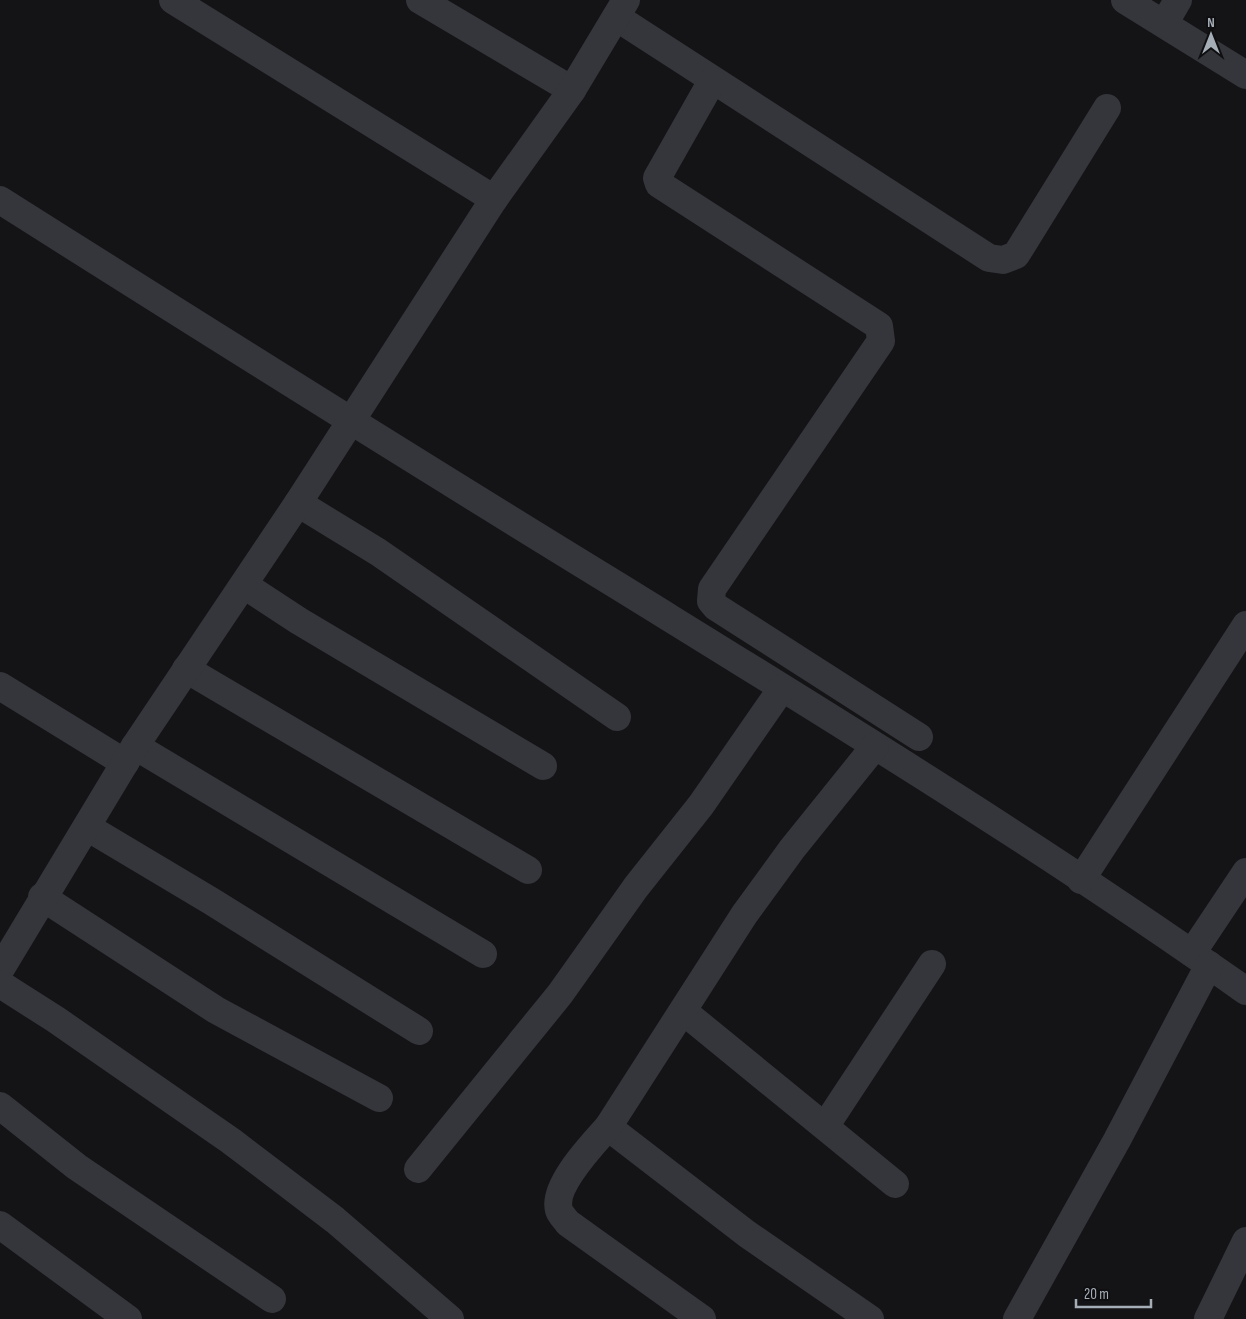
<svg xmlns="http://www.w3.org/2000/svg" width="1246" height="1319" font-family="'Sofia Sans Condensed',sans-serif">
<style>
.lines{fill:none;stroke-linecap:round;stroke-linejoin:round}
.minor{stroke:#35363b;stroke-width:28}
</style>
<rect width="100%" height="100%" fill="#141416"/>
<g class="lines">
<g class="minor">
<polyline points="173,0 494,199"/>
<polyline points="420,0 572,90"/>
<polyline points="1125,0 1246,75"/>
<polyline points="616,17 989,258 1003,260 1016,255 1107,108"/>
<polyline points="1164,24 1178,0"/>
<polyline points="712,81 657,178 659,184 879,326 881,341 712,589 711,601 716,607 919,737"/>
<path d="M0,200C207,331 414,461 623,589C833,719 1044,848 1246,991"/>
<polyline points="298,503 378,552 617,717"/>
<polyline points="244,585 299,621 543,766"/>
<polyline points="186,669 528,870"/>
<polyline points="0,686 125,763"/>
<polyline points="135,746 483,954"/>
<polyline points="87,827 211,901 419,1031"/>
<polyline points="1081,880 1246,625"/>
<polyline points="42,897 216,1010 379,1098"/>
<polyline points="1192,953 1246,872"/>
<polyline points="0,970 135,746 298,503 494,199 572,90 626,0"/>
<polyline points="0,984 55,1019 231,1141 335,1220 450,1319"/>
<polyline points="683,1011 895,1184"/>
<polyline points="0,1106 77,1167 272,1299"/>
<polyline points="826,1125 932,964"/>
<polyline points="608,1127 747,1234 870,1319"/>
<polyline points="418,1169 560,994 636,887 701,805 782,688"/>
<polyline points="0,1225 128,1319"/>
<path d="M702,1319L568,1223C565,1219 560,1214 559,1210C552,1186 593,1144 608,1127L744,915L792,849L875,746"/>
<polyline points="1017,1319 1117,1140 1209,965"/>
<polyline points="1208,1319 1246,1241"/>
</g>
</g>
<g transform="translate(1211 35)" stroke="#0f0f11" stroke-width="4" paint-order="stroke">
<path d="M0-4L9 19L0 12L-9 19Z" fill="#a5adb6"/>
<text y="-8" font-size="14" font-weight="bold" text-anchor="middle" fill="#a5adb6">N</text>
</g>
<path d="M1076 1299v8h75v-8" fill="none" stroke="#a5adb6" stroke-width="2.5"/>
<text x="1084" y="1299" font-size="15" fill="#a5adb6" stroke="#0f0f11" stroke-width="4" paint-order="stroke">20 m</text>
</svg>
